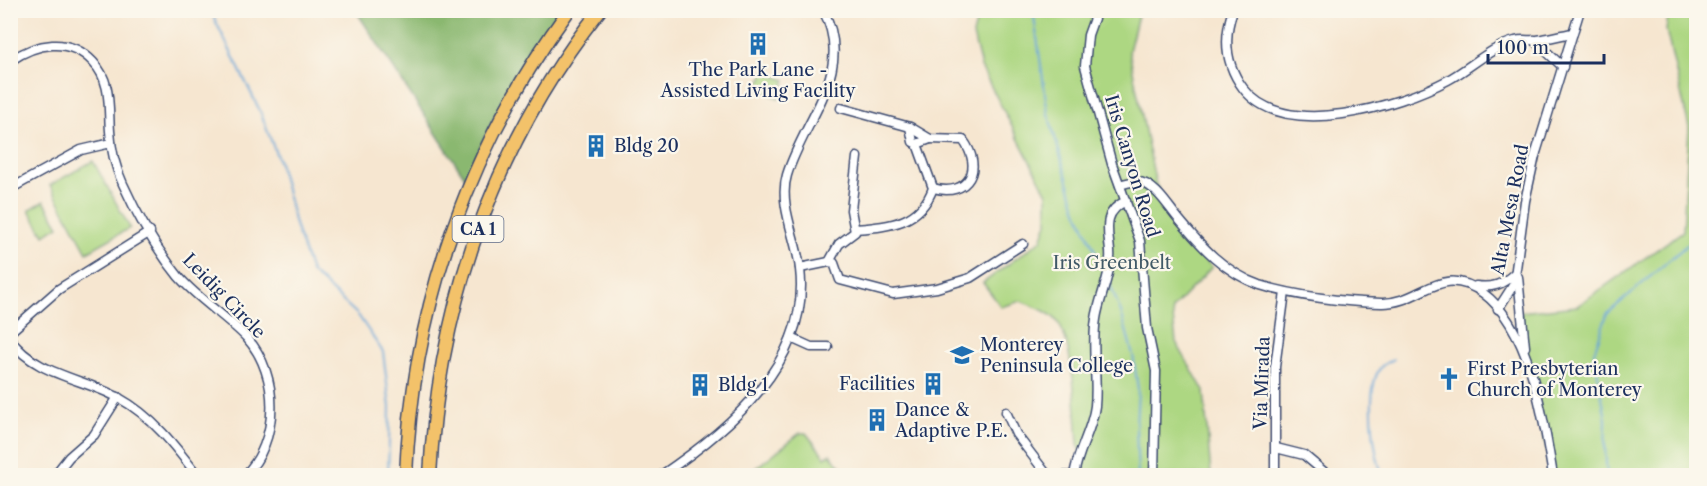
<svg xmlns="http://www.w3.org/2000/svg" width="1707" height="486" font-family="'Libre Caslon Text',serif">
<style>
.green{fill:#add782;stroke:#648370;stroke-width:1.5}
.forest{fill:#8ab870;stroke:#527467;stroke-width:1.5}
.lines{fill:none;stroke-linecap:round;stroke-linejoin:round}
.stream{stroke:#63a3d6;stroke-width:2}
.minor-casing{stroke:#3c4a6f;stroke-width:11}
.highway-casing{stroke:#3c4a6f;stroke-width:15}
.minor{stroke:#fff;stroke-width:8}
.highway{stroke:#f3c26a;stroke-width:12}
.labels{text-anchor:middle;stroke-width:4.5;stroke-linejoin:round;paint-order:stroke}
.shield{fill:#fbf7ec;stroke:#5e6b89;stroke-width:1.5}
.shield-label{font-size:16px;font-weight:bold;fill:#1b2f5e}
.poi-label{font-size:18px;fill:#1b2f5e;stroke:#fbf7ec;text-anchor:start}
.street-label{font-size:18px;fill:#1b2f5e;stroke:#fbf7ec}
.park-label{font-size:18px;fill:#405967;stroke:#fbf7ec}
</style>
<rect width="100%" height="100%" fill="#fbf7ec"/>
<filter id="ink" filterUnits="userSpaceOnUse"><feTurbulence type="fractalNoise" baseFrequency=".0167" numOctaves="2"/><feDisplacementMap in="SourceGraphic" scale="12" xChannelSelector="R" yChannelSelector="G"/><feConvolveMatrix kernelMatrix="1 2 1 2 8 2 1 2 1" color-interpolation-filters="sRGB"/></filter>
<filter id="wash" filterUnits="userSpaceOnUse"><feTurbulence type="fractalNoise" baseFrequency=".008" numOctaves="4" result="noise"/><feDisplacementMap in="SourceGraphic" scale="24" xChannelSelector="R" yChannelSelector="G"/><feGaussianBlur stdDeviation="1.35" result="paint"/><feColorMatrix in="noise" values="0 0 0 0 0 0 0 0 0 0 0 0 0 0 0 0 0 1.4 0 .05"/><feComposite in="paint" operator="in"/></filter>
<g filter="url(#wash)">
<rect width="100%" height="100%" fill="#f6e6d0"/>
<g class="green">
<path d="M979,11H1139L1129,51L1156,185L1159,188L1156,195L1187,240L1212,267L1172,309L1176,342L1204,391L1211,475H1080L1083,455L1078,445C1076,416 1074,343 1057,321C1049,311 1032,306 1021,301L1001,307L983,283L1041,240L1047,223V194L981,67L973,35Z"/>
<polygon points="1669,11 1696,11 1696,475 1553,475 1526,357 1520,312 1577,306 1683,231 1689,127 1666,30"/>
<polygon points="764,72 786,80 779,98 758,90"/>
<polygon points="93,161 130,228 87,252 50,185"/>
<polygon points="44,201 59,226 44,235 29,210"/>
<polygon points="800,433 806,433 825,457 830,454 848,475 747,475"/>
</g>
<path class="forest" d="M356,11H558C521,64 491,120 466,179Z"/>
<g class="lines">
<g class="stream">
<polyline points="210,10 260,111 278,159 296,228 311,272 358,315 383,352 390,407 388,476"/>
<polyline points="1033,10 1048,114 1076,208 1102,267"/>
<polyline points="1109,282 1121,312 1133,355 1138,389 1136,427 1138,476"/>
<path d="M1383,476C1373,454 1365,386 1381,367C1383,364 1390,361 1393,359"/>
<polyline points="1607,476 1605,448 1606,420 1594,352 1607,314 1696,237"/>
</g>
</g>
</g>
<g filter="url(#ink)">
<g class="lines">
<g class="minor-casing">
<g id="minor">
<polyline points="1097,10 1088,35 1085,66 1112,164 1140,241 1147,328 1156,371 1154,476"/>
<path d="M1233,10C1223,38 1226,65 1243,88C1284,142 1399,106 1448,80C1469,69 1491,47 1515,41C1522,39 1530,41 1537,40C1549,38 1561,35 1573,33"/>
<polyline points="1534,40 1563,67"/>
<path d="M10,61C36,43 69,36 93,62C112,82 108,106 110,131C111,149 115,167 123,184C137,215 157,250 179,277C199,300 226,316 247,338C280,375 280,442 244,476"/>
<path d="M841,108L910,127L930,139L963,140C984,168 969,198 933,188"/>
<polyline points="910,127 913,142 917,144 930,139"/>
<polyline points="857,157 851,210 855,232 839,244 829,262 834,263 840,280 893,294 937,288 970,278 1023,244"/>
<path d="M1120,185C1128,182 1138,180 1146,184C1159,191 1168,206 1177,217C1200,245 1225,273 1260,285C1295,296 1344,302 1381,303C1422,304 1439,262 1483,293C1531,328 1544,421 1553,476"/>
<polyline points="10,189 81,150 111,143"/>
<path d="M856,229C890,226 920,224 933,188L917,144"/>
<polyline points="800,268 829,262"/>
<polyline points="1518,277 1525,347"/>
<path d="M1476,286C1493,288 1502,285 1515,273"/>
<polyline points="1498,309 1514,284 1525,201 1535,156 1580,10"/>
<polyline points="10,332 59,289 150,232"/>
<polyline points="791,338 811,347 828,347"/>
<path d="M10,339C35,375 83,378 119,398C152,416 175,446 198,476"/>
<polyline points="1006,412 1016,434 1048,476"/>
<polyline points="1276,448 1304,455 1329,476"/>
<polyline points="54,476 69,457 94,435 118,397"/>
<path d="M660,476C729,430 811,361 800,269C797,240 778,204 787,175C804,119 856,71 823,10"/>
<polyline points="1057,476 1073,476"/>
<path d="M1074,476C1077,451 1092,431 1095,406C1098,377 1091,347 1096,319C1099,298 1112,273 1110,251C1108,230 1102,212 1126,201"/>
<polyline points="1275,476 1275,367 1285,292"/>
</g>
</g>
<g class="highway-casing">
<g id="highway">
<path d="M406,476C412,307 469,146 569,10"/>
<path d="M430,476C438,307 494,143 600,10"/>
</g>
</g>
<use href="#minor" class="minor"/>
<use href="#highway" class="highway"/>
</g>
</g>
<defs>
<g id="building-bare" transform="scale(1.8)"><path d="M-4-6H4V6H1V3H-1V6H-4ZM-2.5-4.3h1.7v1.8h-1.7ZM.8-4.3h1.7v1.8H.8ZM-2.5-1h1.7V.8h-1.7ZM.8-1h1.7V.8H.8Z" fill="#1f6fb2" stroke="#fbf7ec" stroke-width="2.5" paint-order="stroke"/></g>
<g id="university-bare" transform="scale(1.8)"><path d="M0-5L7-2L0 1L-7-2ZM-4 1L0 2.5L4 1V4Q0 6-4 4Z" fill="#1f6fb2" stroke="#fbf7ec" stroke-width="2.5" paint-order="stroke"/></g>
<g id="church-bare" transform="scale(1.8)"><path d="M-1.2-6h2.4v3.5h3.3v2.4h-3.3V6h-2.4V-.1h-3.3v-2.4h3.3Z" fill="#1f6fb2" stroke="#fbf7ec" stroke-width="2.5" paint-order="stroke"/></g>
</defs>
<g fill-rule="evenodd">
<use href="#building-bare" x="758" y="44"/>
<use href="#building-bare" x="596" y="146"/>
<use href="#university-bare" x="962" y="355"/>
<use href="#church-bare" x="1449" y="379"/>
<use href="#building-bare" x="933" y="384"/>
<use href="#building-bare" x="700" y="385"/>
<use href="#building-bare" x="877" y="420"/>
</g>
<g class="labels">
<rect class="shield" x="452.5" y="216" width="51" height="26" rx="4.5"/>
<g class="shield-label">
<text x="478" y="235">CA 1</text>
</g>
<g class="poi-label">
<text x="758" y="76" text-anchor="middle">The Park Lane -<tspan x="758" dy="21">Assisted Living Facility</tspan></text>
<text x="614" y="152">Bldg 20</text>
<text x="980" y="351">Monterey<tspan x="980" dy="21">Peninsula College</tspan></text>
<text x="1467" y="375">First Presbyterian<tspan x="1467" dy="21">Church of Monterey</tspan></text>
<text x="915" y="390" text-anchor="end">Facilities</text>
<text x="718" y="391">Bldg 1</text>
<text x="895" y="416">Dance &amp;<tspan x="895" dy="21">Adaptive P.E.</tspan></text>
</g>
<g class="street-label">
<text transform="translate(1132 166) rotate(73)" y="6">Iris Canyon Road</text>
<text transform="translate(1510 210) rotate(-79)" y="6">Alta Mesa Road</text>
<text transform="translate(224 296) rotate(46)" y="6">Leidig Circle</text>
<text transform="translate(1262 383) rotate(-88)" y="6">Via Mirada</text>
</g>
<g class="park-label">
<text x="1112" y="269">Iris Greenbelt</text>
</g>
</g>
<rect width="1707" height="486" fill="none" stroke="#fbf7ec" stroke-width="36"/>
<path d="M1488 54v9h116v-9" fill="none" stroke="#1b2f5e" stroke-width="3"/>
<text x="1497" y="54" font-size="18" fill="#1b2f5e" stroke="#fbf7ec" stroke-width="4.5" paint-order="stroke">100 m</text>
</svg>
